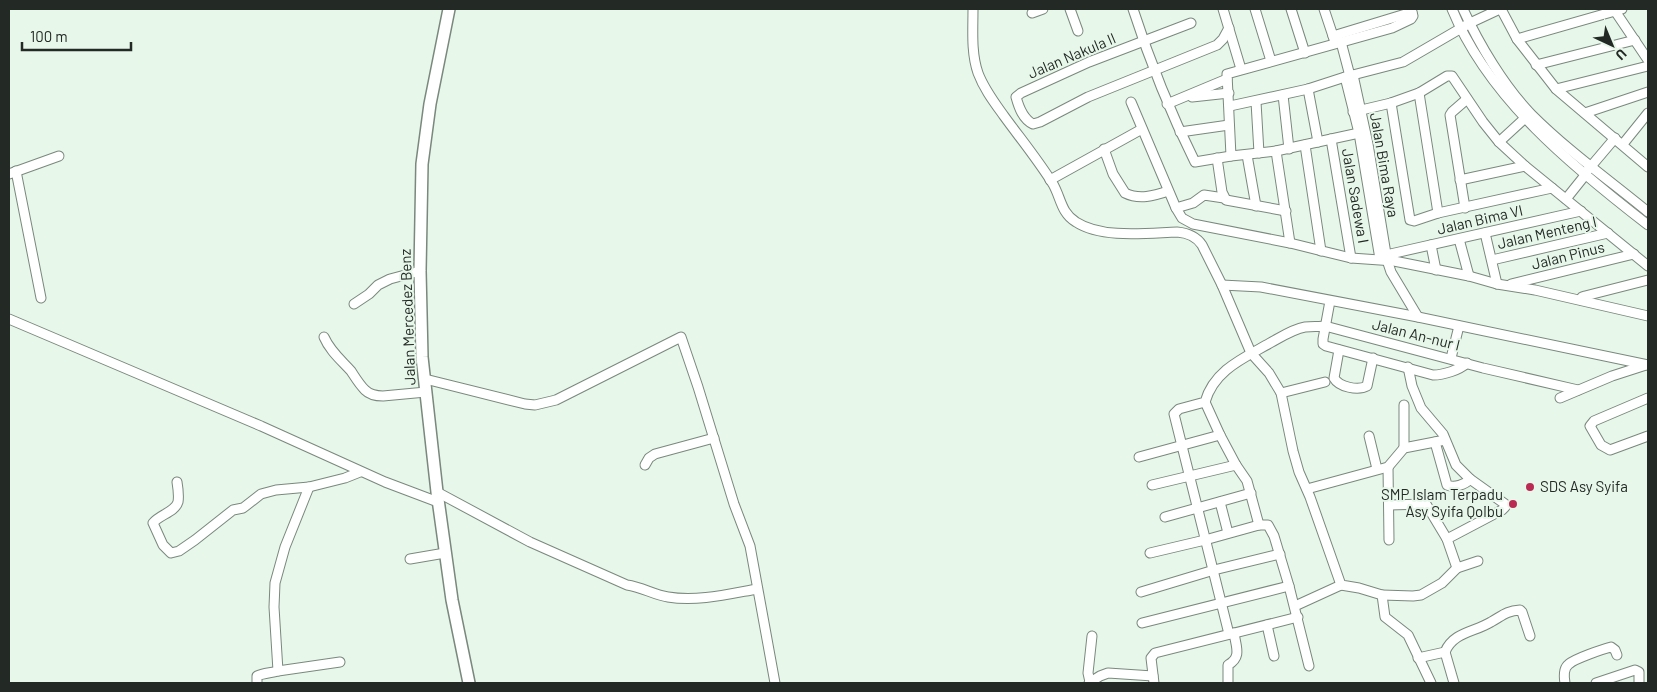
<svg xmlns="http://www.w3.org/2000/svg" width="1657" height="692" font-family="Barlow,sans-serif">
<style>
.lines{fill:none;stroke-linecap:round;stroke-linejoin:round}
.minor-casing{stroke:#7a887d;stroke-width:11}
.major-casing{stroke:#7a887d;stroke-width:14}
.minor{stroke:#fff;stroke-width:9}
.major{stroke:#fff;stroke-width:11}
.poi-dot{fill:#ba2a52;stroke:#e7f7ea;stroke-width:2}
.labels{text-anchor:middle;stroke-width:4;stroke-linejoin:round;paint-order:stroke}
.street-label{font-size:15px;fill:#232924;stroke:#e7f7ea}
.poi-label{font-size:15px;fill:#232924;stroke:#e7f7ea;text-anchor:start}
</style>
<rect width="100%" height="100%" fill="#e7f7ea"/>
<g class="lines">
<g class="minor-casing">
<g id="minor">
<path d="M973,9C973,30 971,53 978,73C984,89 994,102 1004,116C1020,138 1038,160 1053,184C1061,198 1061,213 1076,222C1102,239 1148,233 1177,232C1188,233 1196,236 1202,245L1222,285L1251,353L1269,373L1281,393L1293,451L1299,472L1310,497L1341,585L1359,588L1382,595L1385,617L1408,635L1431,683"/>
<polyline points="1070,9 1078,31"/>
<path d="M1133,9C1150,62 1170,112 1195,162L1231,156L1276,151L1359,133"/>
<polyline points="1223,9 1241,69"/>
<polyline points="1255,9 1271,61"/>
<polyline points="1291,9 1305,53"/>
<polyline points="1324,9 1335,42"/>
<path d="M1452,9C1489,99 1573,167 1648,225"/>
<path d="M1463,9C1479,44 1504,86 1531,114C1567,150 1609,180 1648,212"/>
<polyline points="1501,9 1517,39 1556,89 1648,167"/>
<polyline points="1615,11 1648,60"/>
<polyline points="1032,13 1043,9"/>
<path d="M1191,23L1089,62L1021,93L1016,97C1019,108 1023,119 1033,124L1040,122L1088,97L1217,45L1223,39L1229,28"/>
<polyline points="1333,36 1412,12"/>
<polyline points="1517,39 1622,9"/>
<polyline points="1341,42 1350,76"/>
<polyline points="1536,65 1635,40"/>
<polyline points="1353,75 1368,144 1387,260 1391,272 1418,317"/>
<polyline points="1345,77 1359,133 1380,259"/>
<polyline points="1308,89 1318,142"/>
<polyline points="1556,89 1648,66"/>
<polyline points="1419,93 1438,213"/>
<polyline points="1283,95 1289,149"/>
<polyline points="1192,97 1229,93"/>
<polyline points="1131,102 1176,208 1182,218 1193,224 1290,243 1351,258 1394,261 1469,276 1497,284 1535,290 1648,316"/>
<polyline points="1256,102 1259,153"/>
<polyline points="1391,103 1410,220 1414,221 1438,213 1552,188"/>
<polyline points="1167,104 1227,79"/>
<polyline points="1230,106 1308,89 1345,77 1403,62 1470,23 1500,9"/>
<polyline points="1353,112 1391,103 1419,93 1447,76 1452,76 1483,122 1499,142 1525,166 1648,266"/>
<polyline points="1585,113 1648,92"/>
<polyline points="1180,132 1229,125"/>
<polyline points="1331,139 1351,258"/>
<polyline points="1499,142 1524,119"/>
<polyline points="1623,144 1648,113"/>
<polyline points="1305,145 1321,251"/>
<path d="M1104,149L1113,174L1125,193C1139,200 1154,196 1168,191"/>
<polyline points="1276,151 1290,243"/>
<polyline points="1247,155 1256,206"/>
<polyline points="1231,156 1227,74 1392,28 1411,19 1413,16 1411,9"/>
<polyline points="1217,158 1222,192 1226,200 1286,211"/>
<polyline points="16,171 41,298"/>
<polyline points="1587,171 1615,138"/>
<polyline points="9,174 59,156"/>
<polyline points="1050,180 1142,129"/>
<polyline points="1460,180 1525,166"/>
<polyline points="1566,199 1586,174"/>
<polyline points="1176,208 1193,203 1204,195 1224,198"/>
<polyline points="1465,208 1450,115 1452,112 1467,99"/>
<polyline points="1485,233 1497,284"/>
<polyline points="1459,239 1469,276"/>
<polyline points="1431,245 1436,270"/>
<polyline points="1386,255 1581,211"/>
<polyline points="1492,260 1608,233"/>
<polyline points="1511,284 1634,254"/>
<polyline points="1222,285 1261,287 1418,317 1648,365"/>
<polyline points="1581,300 1582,297 1585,296 1648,280"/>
<path d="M1330,301L1323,339V344L1326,346L1433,375C1444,375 1459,370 1467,363"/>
<polyline points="354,304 369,294 378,285 390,279 420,271"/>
<polyline points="9,319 261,426 385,482 438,502"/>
<path d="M324,337C330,351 341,360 351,371C355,377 359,384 365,390C370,395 376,396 383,396L426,392"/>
<path d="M1339,350L1334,378C1339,387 1358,391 1367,386L1373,358"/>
<polyline points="1451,358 1459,326"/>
<polyline points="1408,367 1412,386 1421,408 1443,434 1456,465 1470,479 1505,504 1505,507 1502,510 1447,539 1457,568"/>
<polyline points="425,379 525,404 535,405 556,400 681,337 698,387 734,504 750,546 775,683"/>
<polyline points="1281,393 1325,382"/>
<polyline points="1560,398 1612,376 1646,365"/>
<polyline points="1648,398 1594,421 1590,426 1601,445 1610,450 1648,436"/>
<polyline points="1205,402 1220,435 1236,465 1247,481 1259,525"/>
<polyline points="1369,436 1377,469"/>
<path d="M1435,442L1447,485C1454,488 1465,485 1470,479"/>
<polyline points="1404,448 1404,405"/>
<polyline points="1139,457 1220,435"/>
<polyline points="645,465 649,458 655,454 714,438"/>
<polyline points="1388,467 1389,540"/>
<path d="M177,482C178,488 179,496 178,502C175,512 159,515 153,523L163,545L171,553L179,551L195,540L233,510L243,508L261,494L276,490L309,487L345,478L360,472"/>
<polyline points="1152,485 1236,465"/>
<polyline points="1307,489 1388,467 1404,448 1445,440"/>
<path d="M437,492L530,542L627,585C642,587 654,595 668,597C697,602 729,594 757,589"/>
<polyline points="1220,502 1228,533"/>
<polyline points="1389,505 1426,504 1447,539"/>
<polyline points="1165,517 1251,493"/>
<polyline points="1150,553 1205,540 1259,525 1268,525 1274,536 1289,586 1309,666"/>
<polyline points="410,559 445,553"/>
<polyline points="1141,592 1214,570 1280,554"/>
<polyline points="1382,595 1413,596 1421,595 1442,583 1457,568 1478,561"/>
<polyline points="1295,606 1341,585"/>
<polyline points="1142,623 1289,586"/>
<polyline points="1267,625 1274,656"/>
<path d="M1229,634L1174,414L1179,409L1205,402C1214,370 1244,358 1270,343C1281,337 1293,329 1305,327C1312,326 1319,327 1325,326L1483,368L1578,390"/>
<polyline points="1445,652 1454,683"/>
<path d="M1418,658L1445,652C1453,632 1475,632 1491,622C1502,616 1506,611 1520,610L1522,612L1530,636"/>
<polyline points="278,671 274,607 275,583 285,547 309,487"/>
<polyline points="1090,682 1088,673 1092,636"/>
<path d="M257,683V676C263,673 271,673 278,671L340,662"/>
<polyline points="1089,683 1100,676 1108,673 1153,676"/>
<polyline points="1154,683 1151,658 1155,653 1298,617"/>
<path d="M1228,683V665C1242,657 1236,647 1234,633"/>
<path d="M1565,683C1564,677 1563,668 1569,664C1574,659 1603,649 1611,647L1615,650L1617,655"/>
<polyline points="1596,683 1635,670 1639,672 1639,683"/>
</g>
</g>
<g class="major-casing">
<polyline id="major" points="449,9 430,104 422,164 420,271 422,357 437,492 452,600 469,683"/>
</g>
<use href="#minor" class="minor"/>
<use href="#major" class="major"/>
</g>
<g class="poi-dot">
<circle cx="1530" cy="487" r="5"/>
<circle cx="1513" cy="504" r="5"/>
</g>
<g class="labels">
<g class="street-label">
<text transform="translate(1072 56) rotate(-23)" y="5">Jalan Nakula II</text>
<text transform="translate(1384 165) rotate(80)" y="5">Jalan Bima Raya</text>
<text transform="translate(1355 196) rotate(80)" y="5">Jalan Sadewa I</text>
<text transform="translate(1480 220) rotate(-13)" y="5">Jalan Bima VI</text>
<text transform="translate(1547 233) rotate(-13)" y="5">Jalan Menteng I</text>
<text transform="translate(1568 256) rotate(-14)" y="5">Jalan Pinus</text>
<text transform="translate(408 317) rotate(-92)" y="5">Jalan Mercedez Benz</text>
<text transform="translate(1416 335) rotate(14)" y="5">Jalan An-nur I</text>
</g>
<g class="poi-label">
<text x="1540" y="492">SDS Asy Syifa</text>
<text x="1503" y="500" text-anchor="end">SMP Islam Terpadu<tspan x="1503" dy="17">Asy Syifa Qolbu</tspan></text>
</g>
</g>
<rect width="1657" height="692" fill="none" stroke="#232924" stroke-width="20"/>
<g transform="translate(1612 45) rotate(136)" stroke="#e7f7ea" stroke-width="4" paint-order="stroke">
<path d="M0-4L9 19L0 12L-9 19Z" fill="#232924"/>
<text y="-8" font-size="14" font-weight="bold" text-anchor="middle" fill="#232924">U</text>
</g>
<path d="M22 42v8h109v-8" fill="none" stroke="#232924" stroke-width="2.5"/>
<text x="30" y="42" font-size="15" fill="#232924" stroke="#e7f7ea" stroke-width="4" paint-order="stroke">100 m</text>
</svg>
